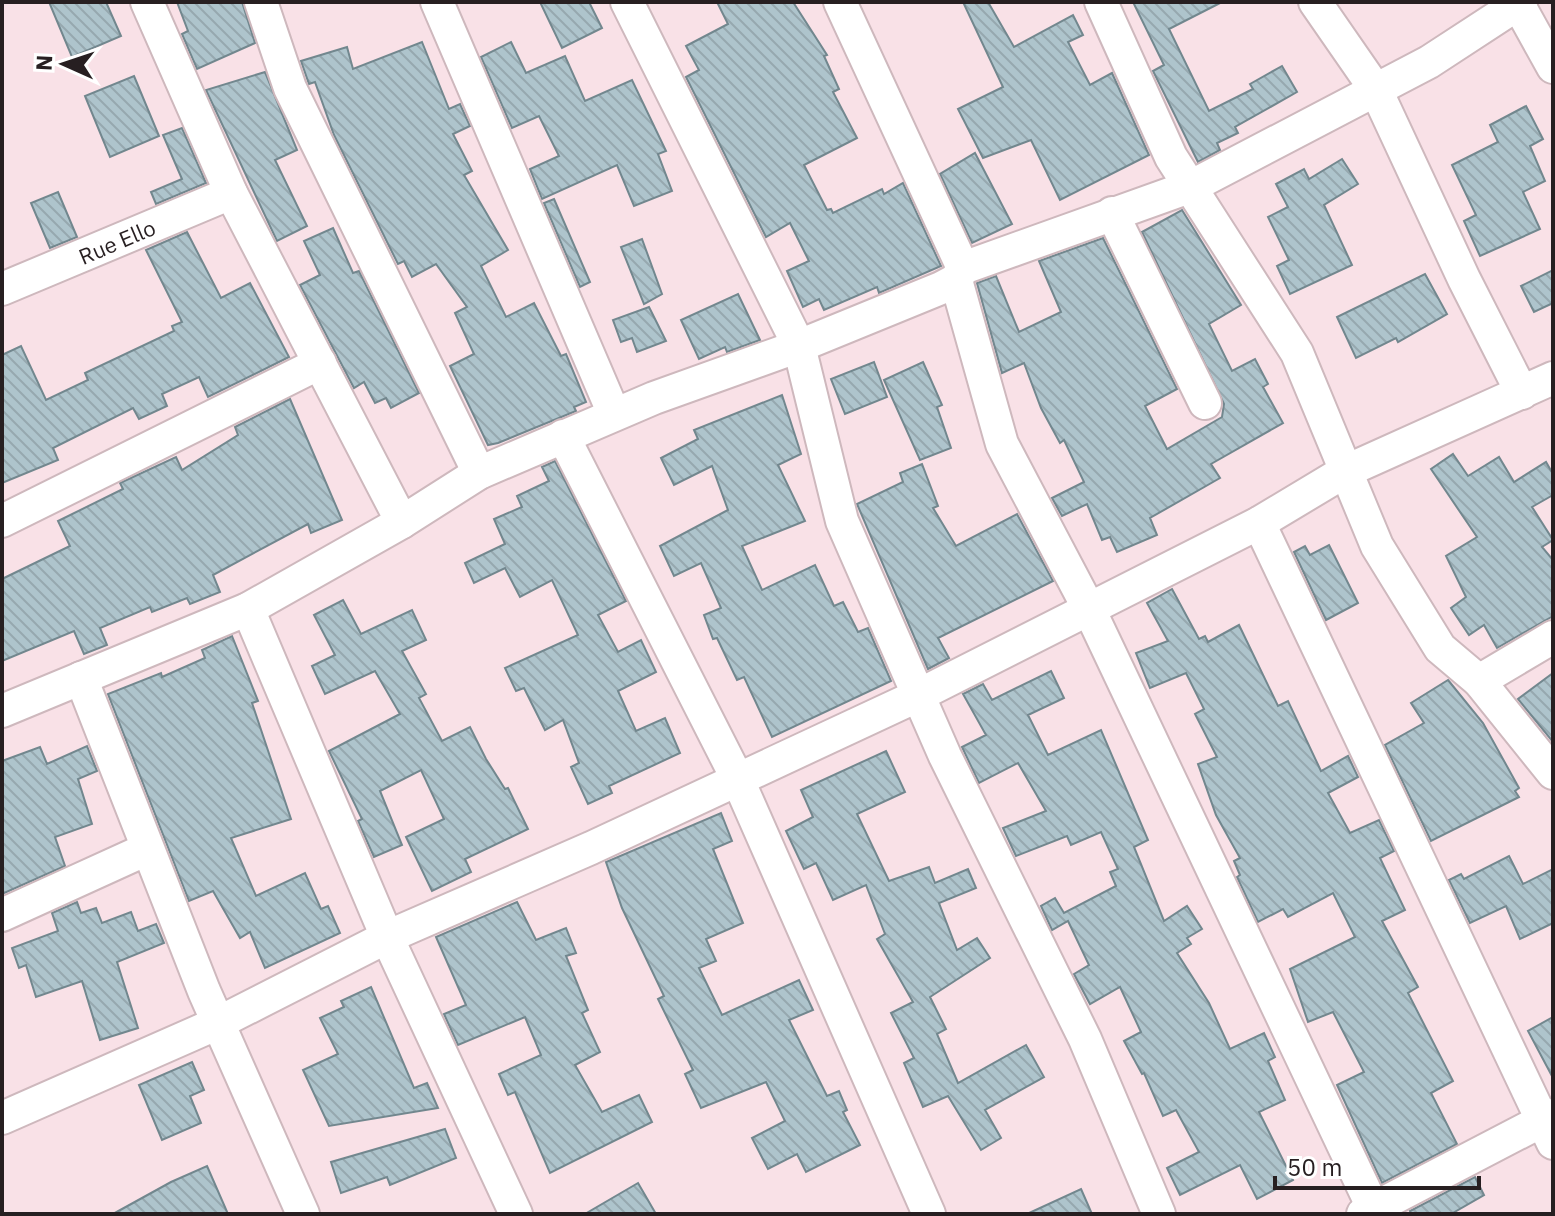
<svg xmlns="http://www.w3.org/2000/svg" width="1555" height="1216" font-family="'IBM Plex Sans',sans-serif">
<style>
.building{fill:url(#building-back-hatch);stroke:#72878e;stroke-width:2}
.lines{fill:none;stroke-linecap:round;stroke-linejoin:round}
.street-casing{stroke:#ceb8bd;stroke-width:36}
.street{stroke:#fff;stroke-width:32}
.labels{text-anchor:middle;stroke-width:6;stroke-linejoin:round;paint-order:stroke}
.street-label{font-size:22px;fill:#271f21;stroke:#fff}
</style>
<defs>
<pattern id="building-back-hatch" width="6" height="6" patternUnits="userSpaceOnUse" patternTransform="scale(2)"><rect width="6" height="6" fill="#aec4cc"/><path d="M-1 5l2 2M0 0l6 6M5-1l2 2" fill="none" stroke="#96a8af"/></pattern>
</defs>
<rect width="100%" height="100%" fill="#f9e1e7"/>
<g class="building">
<polygon points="49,2 106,2 121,36 72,57"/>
<polygon points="177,2 242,2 255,43 197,69 182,34 188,31"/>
<polygon points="540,2 589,2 602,28 562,48"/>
<polygon points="717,2 793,2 827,55 824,56 839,89 833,92 857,138 804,165 827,210 831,209 833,213 882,189 884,194 903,183 941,266 879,293 877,287 824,310 819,299 803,307 787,271 809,261 790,223 766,237 686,77 699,70 686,46 728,24"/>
<polygon points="963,2 988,2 1014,47 1073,15 1083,35 1068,42 1090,85 1112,73 1149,155 1060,200 1031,140 983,158 958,109 1003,87"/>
<polygon points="1133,2 1222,2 1169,29 1209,111 1253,89 1250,84 1282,66 1297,92 1235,127 1238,133 1217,143 1220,150 1198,162 1153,71 1164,65"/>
<polygon points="422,42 449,109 460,104 470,126 453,134 472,171 464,175 508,250 481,266 506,317 534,303 561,356 566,354 586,402 574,407 576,411 498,443 488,445 450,366 474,354 455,313 467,307 436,264 412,277 404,261 398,264 334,135 315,82 309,84 301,61 347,47 353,69"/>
<polygon points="511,42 526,73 565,56 585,101 632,80 666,151 658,154 672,191 634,206 617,165 542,199 530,169 559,156 539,116 512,128 481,57"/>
<polygon points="265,72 297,150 275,160 307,226 277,241 206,90"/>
<polygon points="134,76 159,136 110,157 85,96"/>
<polygon points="1526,106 1543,139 1530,146 1545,181 1523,192 1540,229 1480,256 1464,221 1476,215 1452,165 1498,142 1490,125"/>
<polygon points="182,128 206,183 156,204 151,192 182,179 163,135"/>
<polygon points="975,153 1012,224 972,243 940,174"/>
<polygon points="1342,159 1358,184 1324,205 1352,265 1290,294 1277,266 1289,260 1268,217 1288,207 1276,184 1304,169 1309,179"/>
<polygon points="58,192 77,237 50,248 31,203"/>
<polygon points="554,199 590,282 580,287 544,203"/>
<polygon points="1182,210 1241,305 1209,324 1232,371 1255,359 1268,384 1263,387 1283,423 1211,464 1220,478 1150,518 1157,535 1117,552 1110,537 1102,540 1087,504 1062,516 1052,498 1084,482 1064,440 1060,443 1041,408 1024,363 1002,373 977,283 996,276 1019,332 1061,312 1039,261 1103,238 1177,389 1145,406 1167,449 1222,417 1224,404 1142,232"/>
<polygon points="333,228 353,273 359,271 419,393 391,408 386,398 375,403 364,382 354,388 300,285 320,275 304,241"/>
<polygon points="187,232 221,298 250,283 289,357 208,397 199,377 162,394 167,406 139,419 133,408 53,448 58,460 2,483 2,355 21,346 46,400 88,380 85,373 174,331 172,326 182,322 146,250"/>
<polygon points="642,239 662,294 644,304 621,247"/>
<polygon points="1553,270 1553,303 1534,312 1521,286"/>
<polygon points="1425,274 1447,314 1398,342 1396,338 1356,358 1337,317"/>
<polygon points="738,294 760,340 727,352 725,347 699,359 681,320"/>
<polygon points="649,307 666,341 637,352 632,338 621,342 613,320"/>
<polygon points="874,362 887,397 845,414 831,379"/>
<polygon points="923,362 942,405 937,407 951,448 920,460 884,380"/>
<polygon points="782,395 801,454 778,465 805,521 742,546 762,590 815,565 834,606 843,602 858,632 868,628 891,681 772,737 744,677 737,680 717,638 713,639 704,615 721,608 701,563 674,576 660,546 728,510 712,466 674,485 661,458 698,439 694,430"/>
<polygon points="290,399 342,520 311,533 308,524 213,575 220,592 190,604 187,598 152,612 150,607 100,628 107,645 84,654 74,631 2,661 2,579 70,546 58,521 123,489 120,483 176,457 182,470 238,435 235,427"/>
<polygon points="1453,454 1468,476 1499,457 1514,482 1546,462 1553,474 1553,495 1532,507 1553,540 1542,547 1553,560 1553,616 1497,648 1484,625 1469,635 1451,608 1466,597 1446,556 1477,537 1431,469"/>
<polygon points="555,461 626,601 598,615 618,652 641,640 656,672 618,691 636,731 665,718 680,753 609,786 612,793 588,804 571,767 579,763 563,720 545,730 524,688 516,691 505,668 578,635 552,580 520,597 505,568 474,583 465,563 505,544 494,519 522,507 517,496 549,481 542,467"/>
<polygon points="922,464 938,506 933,508 956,546 1017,514 1053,581 938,638 949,658 928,669 857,504 903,482 900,473"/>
<polygon points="1329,545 1358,603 1326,620 1294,552 1305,546 1310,555"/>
<polygon points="1172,589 1199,639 1205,636 1208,642 1239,625 1278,706 1288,701 1321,771 1348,756 1358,777 1328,793 1350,833 1379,820 1394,851 1380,858 1405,910 1382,921 1418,987 1408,993 1453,1081 1431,1093 1457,1144 1382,1183 1337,1085 1364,1072 1333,1012 1308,1022 1290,969 1355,937 1333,893 1288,917 1283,909 1258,922 1237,877 1240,875 1234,861 1240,858 1216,815 1198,764 1217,757 1195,714 1204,709 1186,673 1150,688 1136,653 1168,641 1147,603"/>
<polygon points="343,600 361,634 412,610 426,640 402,651 426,694 419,698 442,741 470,727 486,759 505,789 508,788 528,829 465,859 471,872 432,891 406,837 444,819 421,770 380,791 402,845 374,857 358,821 362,819 329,751 400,714 375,671 325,694 312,666 335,655 314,615"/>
<polygon points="232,636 258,701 252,703 291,819 231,838 256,896 305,873 321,909 328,906 340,933 265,968 250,932 240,938 213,891 189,901 108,694 161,673 162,677 205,658 202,650"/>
<polygon points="1051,671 1064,698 1028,715 1048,755 1101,730 1148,840 1134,847 1164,921 1187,906 1202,929 1187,938 1191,944 1177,953 1209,1003 1230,1049 1264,1033 1275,1057 1268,1061 1285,1100 1259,1112 1293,1180 1257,1199 1240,1165 1180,1195 1167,1168 1199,1152 1176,1110 1163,1116 1144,1073 1142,1074 1124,1041 1141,1032 1120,987 1090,1004 1074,974 1089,965 1068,921 1052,930 1041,906 1055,898 1064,913 1116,886 1110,872 1118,869 1101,832 1071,845 1067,836 1016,856 1003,828 1046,811 1018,763 979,783 962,747 986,735 963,694 983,684 992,700"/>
<polygon points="1553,673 1553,742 1518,699"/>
<polygon points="1448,680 1483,723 1519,788 1515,791 1519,797 1431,841 1385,745 1424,723 1411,703"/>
<polygon points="87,746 97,771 78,779 92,824 55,837 65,866 2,894 2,761 40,747 47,764"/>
<polygon points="886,751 905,792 857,814 889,881 929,867 935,883 968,869 976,888 939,903 957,950 977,938 990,958 930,997 946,1029 937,1034 958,1083 1026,1045 1044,1077 985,1110 1001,1138 981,1150 948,1096 923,1107 904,1063 914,1058 891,1013 913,1002 877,939 885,934 866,885 833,900 816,863 804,869 786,831 813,817 801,790"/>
<polygon points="721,813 732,841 713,849 743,923 706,939 716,961 699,968 722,1015 799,980 813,1010 789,1020 827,1096 839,1091 847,1110 843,1112 860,1145 806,1172 797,1154 768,1169 752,1138 785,1121 766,1082 701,1108 685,1074 693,1070 658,999 664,996 622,908 606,862"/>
<polygon points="1509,856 1523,884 1553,869 1553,923 1520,939 1506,906 1470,923 1449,880 1461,874 1464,879"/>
<polygon points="77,902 81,913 96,908 102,923 131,912 138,931 156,924 164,943 117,962 138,1028 100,1040 82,981 36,997 26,965 19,968 12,948 58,931 52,913"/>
<polygon points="517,902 536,940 566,928 576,953 566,956 588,1010 582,1013 600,1052 575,1065 602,1112 639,1095 652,1122 550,1173 515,1092 508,1095 499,1074 541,1055 525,1017 458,1045 444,1014 466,1005 436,937"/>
<polygon points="371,987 414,1088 427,1083 438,1108 329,1126 303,1070 338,1054 320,1018 344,1007 341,1001"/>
<polygon points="1553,1017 1553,1078 1528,1031"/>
<polygon points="192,1062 204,1090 190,1096 201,1123 162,1140 139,1085"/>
<polygon points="445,1129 456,1158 390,1185 387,1177 341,1193 331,1162"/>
<polygon points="207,1166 228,1214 113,1214 171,1182"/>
<polygon points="1475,1177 1484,1195 1451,1214 1411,1214 1410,1211"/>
<polygon points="638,1183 656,1214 585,1214"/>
<polygon points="1081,1189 1092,1214 1027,1214"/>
</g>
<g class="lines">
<g class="street-casing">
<g id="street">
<polyline points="147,2 231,193 402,522"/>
<polyline points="261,2 290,88 479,473"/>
<polyline points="437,2 614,414"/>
<polyline points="627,2 799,346 842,521 945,756 1085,1039 1159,1214"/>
<polyline points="840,2 963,268"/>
<polyline points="1101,2 1171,157 1297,353 1377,546 1440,648 1479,681 1553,773"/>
<polyline points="1315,2 1376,90 1464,279 1522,393"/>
<polyline points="1517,2 1553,67"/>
<polyline points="1112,213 1205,403"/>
<polyline points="956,280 1002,444 1089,609 1376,1214"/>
<polyline points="2,289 231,193"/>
<polyline points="563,436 738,780 929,1214"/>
<polyline points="2,521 320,363"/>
<polyline points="1259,523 1553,1143"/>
<polyline points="248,609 387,937 516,1214"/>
<polyline points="81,678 204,991 303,1214"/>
<polyline points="1479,681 1553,637"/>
<polyline points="2,711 248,609 402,522 479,473 654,398 799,346 941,288 956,280 963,268 1192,186 1429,62 1521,2"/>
<polyline points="2,915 147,849"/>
<polyline points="2,1118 218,1023 387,937 591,848 917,696 1259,523 1344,472 1553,378"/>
<polyline points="1363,1214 1553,1115"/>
</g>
</g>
<use href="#street" class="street"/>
</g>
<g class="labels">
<g class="street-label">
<text transform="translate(117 242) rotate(-23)" y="8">Rue Ello</text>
</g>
</g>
<rect width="1555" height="1216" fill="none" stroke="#271f21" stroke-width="8"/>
<g transform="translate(64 64) rotate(273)" stroke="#ffffff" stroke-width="6" paint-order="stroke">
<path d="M0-6L14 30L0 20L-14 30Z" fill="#271f21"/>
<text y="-12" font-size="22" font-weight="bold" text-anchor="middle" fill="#271f21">N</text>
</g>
<path d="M1275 1176v12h204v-12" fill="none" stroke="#271f21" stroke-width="4"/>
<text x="1287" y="1176" font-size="24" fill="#271f21" stroke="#ffffff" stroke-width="6" paint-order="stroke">50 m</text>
</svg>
